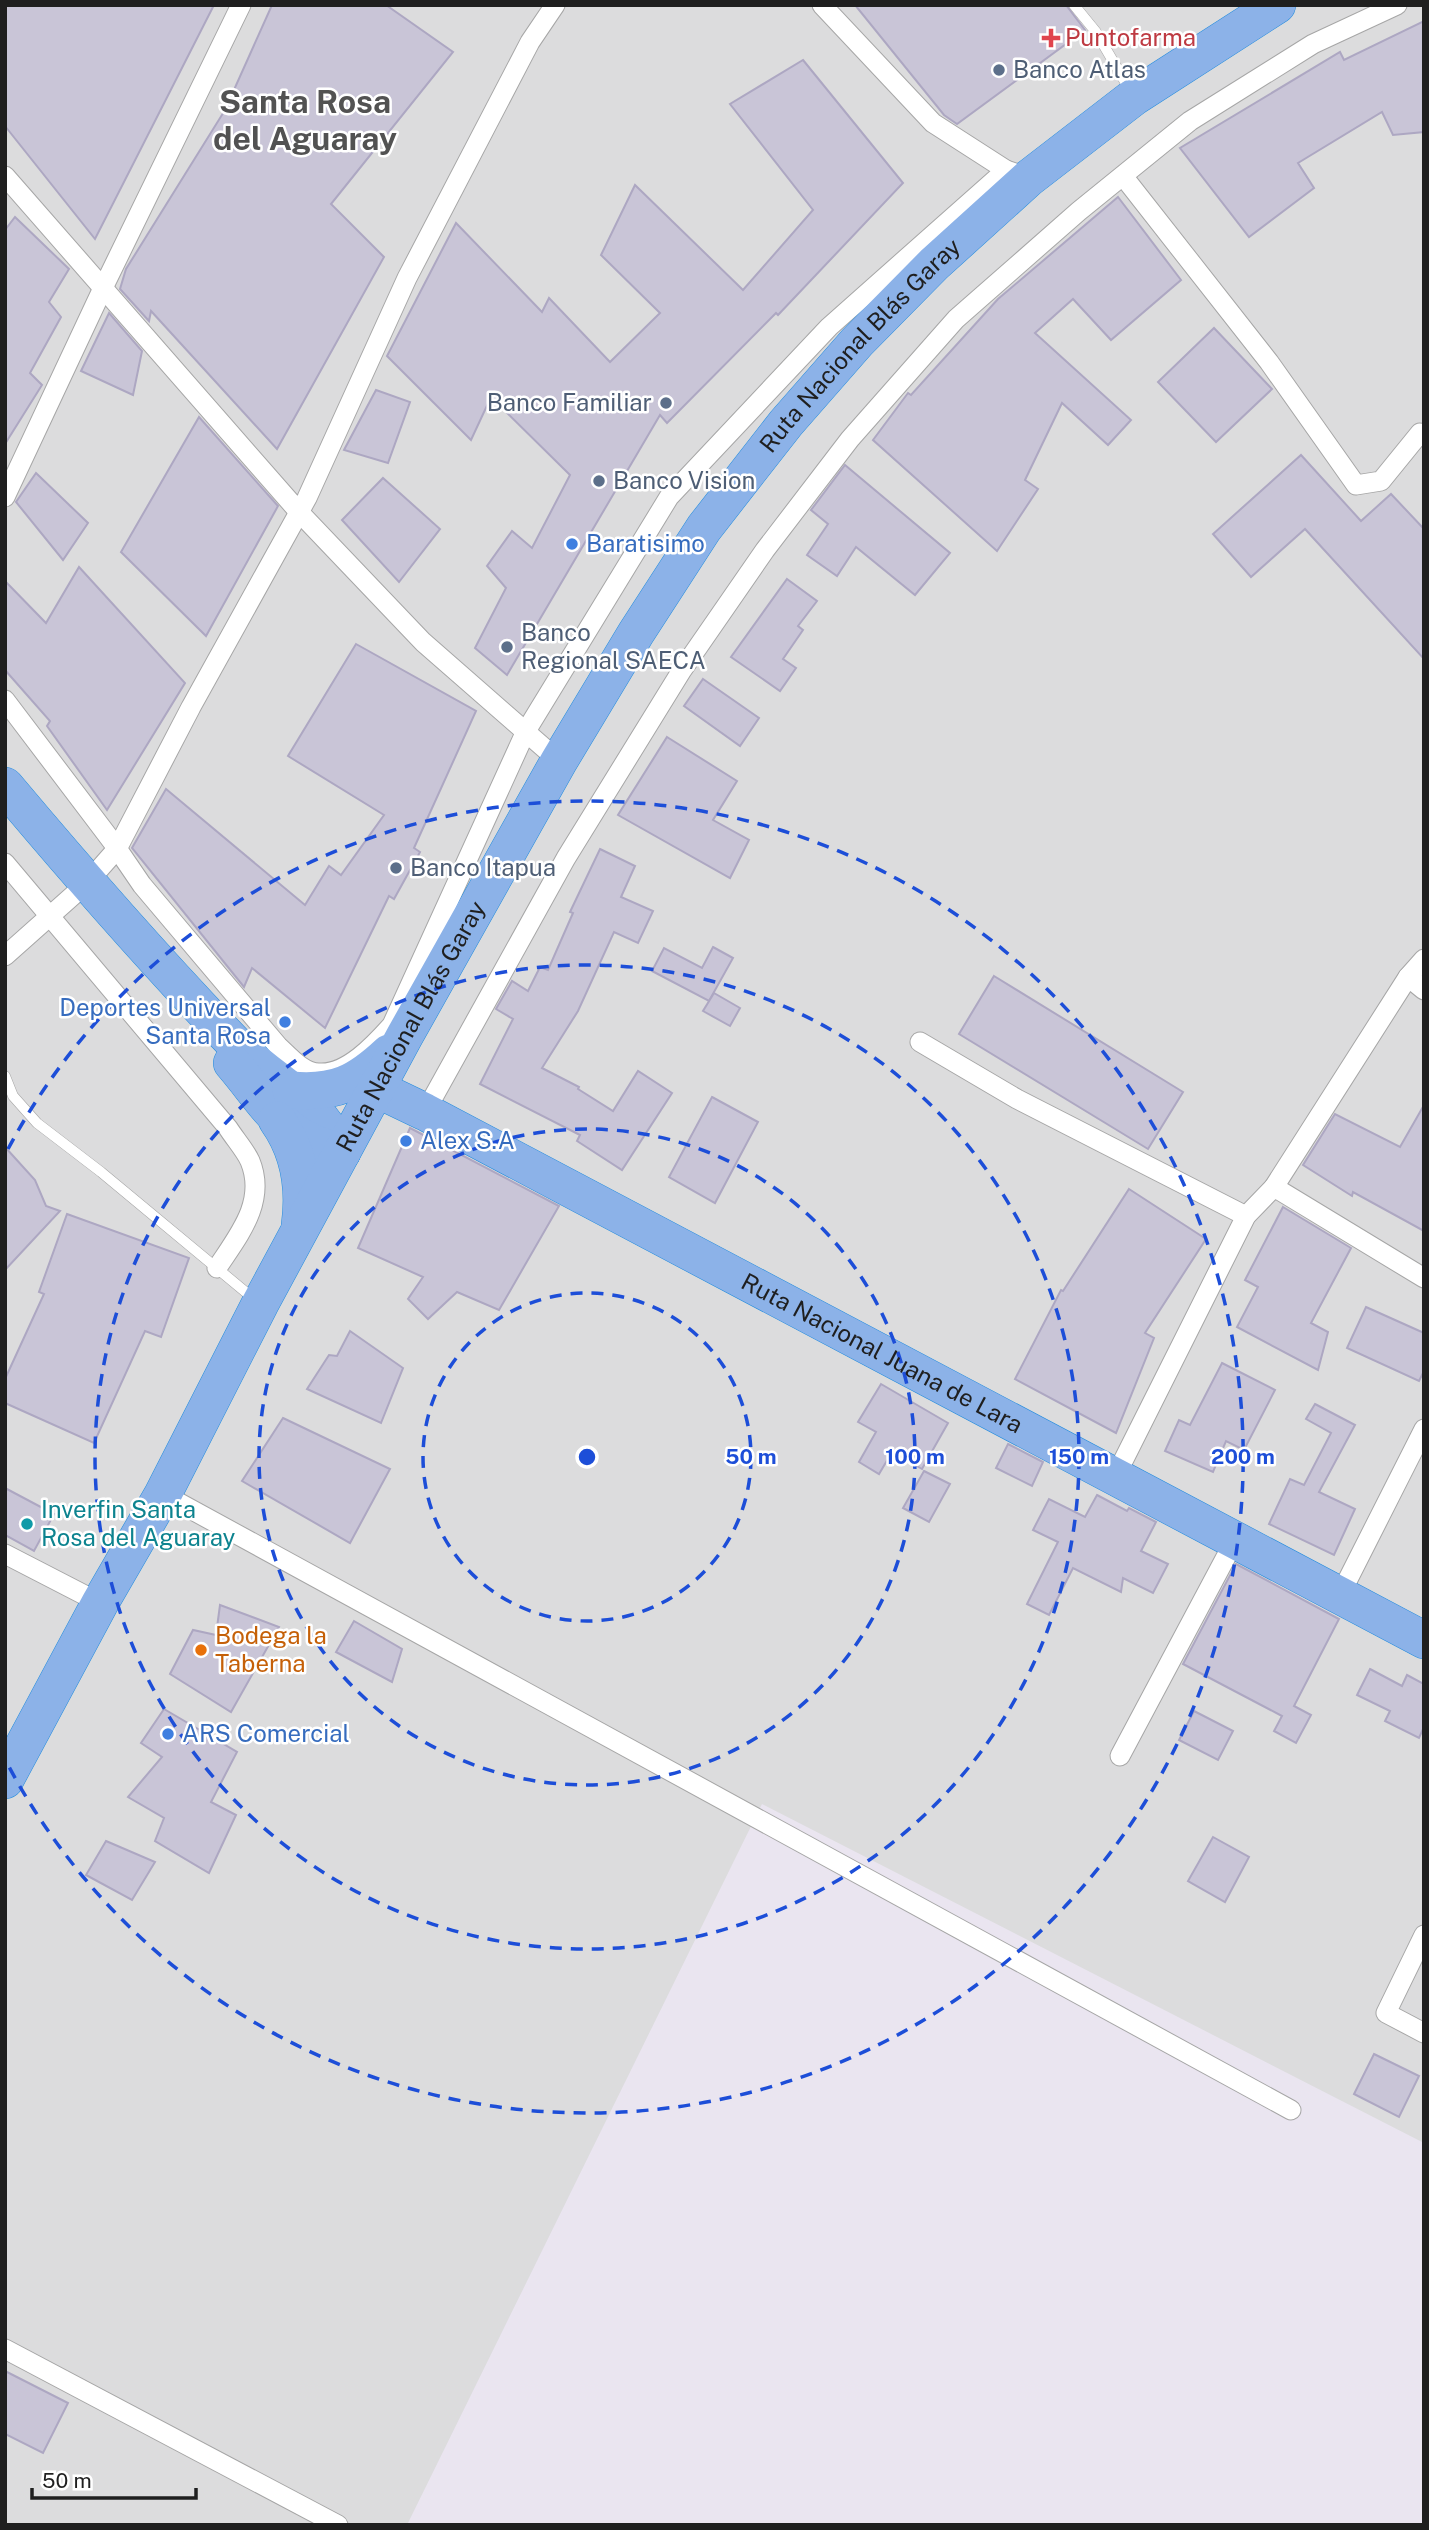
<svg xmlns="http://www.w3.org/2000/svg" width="1429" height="2530" font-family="'Public Sans',sans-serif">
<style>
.residential{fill:#dcdcdd}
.building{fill:#c9c5d7;stroke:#ada7c2;stroke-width:2}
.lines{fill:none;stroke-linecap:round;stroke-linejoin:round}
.lane-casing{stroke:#a6a6a6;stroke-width:11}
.street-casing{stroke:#a6a6a6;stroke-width:21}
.highway-casing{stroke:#238cdd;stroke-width:38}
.lane{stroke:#fff;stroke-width:10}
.street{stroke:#fff;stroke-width:19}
.highway{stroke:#8cb2e8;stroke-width:37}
.ring{fill:none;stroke:#1d4ed8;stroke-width:3.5;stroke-dasharray:12 9}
.health-dot{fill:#e0444e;stroke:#fff;stroke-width:2.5}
.service-dot{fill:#5c6f8a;stroke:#fff;stroke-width:2.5}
.shop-dot{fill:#3f7fe0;stroke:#fff;stroke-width:2.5}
.culture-dot{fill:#0f9aa8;stroke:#fff;stroke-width:2.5}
.food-dot{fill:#e8710a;stroke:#fff;stroke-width:2.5}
.labels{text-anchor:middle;stroke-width:5;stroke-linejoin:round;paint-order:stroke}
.health-label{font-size:24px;fill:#be3a42;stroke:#fff;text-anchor:start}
.service-label{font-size:24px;fill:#4e5e75;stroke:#fff;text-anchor:start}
.street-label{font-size:24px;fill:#1f1f1f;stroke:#fff}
.shop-label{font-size:24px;fill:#366cbe;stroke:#fff;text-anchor:start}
.culture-label{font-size:24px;fill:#0d838f;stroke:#fff;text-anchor:start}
.food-label{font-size:24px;fill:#c56008;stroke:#fff;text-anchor:start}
.district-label{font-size:32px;font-weight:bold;fill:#525252;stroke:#fff}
.centre{fill:#1d4ed8;stroke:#fff;stroke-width:3.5}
.ring-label{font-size:21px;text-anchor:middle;font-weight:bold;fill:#1d4ed8;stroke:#fff;stroke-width:5;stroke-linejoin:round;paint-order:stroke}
</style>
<rect width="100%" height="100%" fill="#eae5f0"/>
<polygon class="residential" points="5,5 1424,5 1424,2143 762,1804 407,2525 5,2525"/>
<g class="building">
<polygon points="5,5 214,5 95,239 5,126"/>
<polygon points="272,5 386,5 453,52 331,204 384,257 277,449 151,311 149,321 120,289 126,269 235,94 233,92"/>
<polygon points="855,5 1066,5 1085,30 957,124 944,115"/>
<polygon points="1424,21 1424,132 1393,135 1382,112 1298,163 1314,188 1249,237 1180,148 1340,52 1344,60"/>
<polygon points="803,60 903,183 778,315 776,313 667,423 660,415 507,675 475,648 506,588 487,566 512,531 532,548 570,475 491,397 471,440 387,356 456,223 542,312 549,298 610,362 660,313 601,255 635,185 743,290 813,210 730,104"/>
<polygon points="1118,197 1181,280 1111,340 1073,299 1035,333 1131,420 1108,445 1062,403 1025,480 1038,489 997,551 873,440 908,393 911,395 998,299"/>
<polygon points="15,217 69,269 49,302 61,317 30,373 42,385 5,444 5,230"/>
<polygon points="109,313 142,351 133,395 81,371"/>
<polygon points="1214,328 1272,389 1216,442 1158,382"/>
<polygon points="376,390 410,402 388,463 344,450"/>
<polygon points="199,417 278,506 206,636 121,552"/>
<polygon points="1301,455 1361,521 1391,494 1424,529 1424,659 1305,529 1251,577 1213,534"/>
<polygon points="845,465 950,553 915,595 856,547 837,576 807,555 828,524 811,510"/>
<polygon points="36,473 88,523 63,560 16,502"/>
<polygon points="383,478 440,529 399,582 342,520"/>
<polygon points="79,567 185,683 107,810 47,726 50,721 5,670 5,581 46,623"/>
<polygon points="787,579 817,601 798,626 803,630 783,659 796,668 780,691 731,657"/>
<polygon points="356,644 476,711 414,848 420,852 394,899 389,896 325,1028 252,968 244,987 132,848 166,789 305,905 329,866 341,875 384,815 288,756"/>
<polygon points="703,679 759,718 740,746 684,706"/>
<polygon points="667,737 737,781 713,820 749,840 730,878 618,815"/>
<polygon points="600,849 635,866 621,897 653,911 638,943 614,932 578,1011 542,1068 579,1087 578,1089 613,1111 638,1071 672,1093 622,1170 577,1141 580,1135 480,1084 513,1019 496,1009 512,981 528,991 540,967 548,970 573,913 570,912"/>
<polygon points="713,947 733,958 709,1001 652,971 664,948 702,968"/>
<polygon points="994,976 1183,1092 1148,1149 959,1034"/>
<polygon points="714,993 740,1008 730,1026 703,1011"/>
<polygon points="712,1097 758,1122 715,1203 669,1177"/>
<polygon points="1424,1105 1424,1231 1353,1192 1352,1196 1303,1165 1335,1114 1400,1147"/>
<polygon points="410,1128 559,1206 499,1310 457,1292 428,1319 408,1299 423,1277 358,1248"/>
<polygon points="5,1147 35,1180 46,1206 60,1211 5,1270"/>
<polygon points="1129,1189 1206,1239 1145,1333 1154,1338 1116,1433 1015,1379 1061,1290 1063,1291"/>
<polygon points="1283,1207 1351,1248 1311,1323 1328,1332 1318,1370 1237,1327 1258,1287 1245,1280"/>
<polygon points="67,1214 189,1258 161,1337 145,1331 94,1443 5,1403 5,1379 44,1294 39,1292"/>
<polygon points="1366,1307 1424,1333 1424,1371 1419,1381 1347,1348"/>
<polygon points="350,1331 403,1368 381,1423 307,1389 329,1355 337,1356"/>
<polygon points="1222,1363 1275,1390 1244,1450 1226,1441 1213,1472 1165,1451 1179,1420 1190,1425"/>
<polygon points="881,1384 948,1423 922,1469 892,1452 879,1474 859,1462 876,1432 858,1422"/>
<polygon points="1315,1404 1355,1425 1319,1492 1355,1509 1334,1555 1269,1524 1290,1479 1304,1485 1331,1433 1306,1419"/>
<polygon points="283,1418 390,1469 350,1543 242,1481"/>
<polygon points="1008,1444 1043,1462 1032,1486 996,1468"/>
<polygon points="924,1471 950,1484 929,1522 903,1508"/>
<polygon points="5,1488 54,1514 34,1551 5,1535"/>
<polygon points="1097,1495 1127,1511 1129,1508 1156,1522 1141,1551 1168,1564 1153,1593 1123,1578 1121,1592 1073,1568 1049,1615 1027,1604 1058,1542 1033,1530 1049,1499 1085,1517"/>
<polygon points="1236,1564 1339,1619 1294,1706 1311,1715 1296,1743 1274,1731 1282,1716 1183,1664"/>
<polygon points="220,1605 279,1627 231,1712 170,1674 193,1630 216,1635"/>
<polygon points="354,1621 402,1649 392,1682 336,1652"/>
<polygon points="1370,1669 1402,1686 1407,1675 1424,1684 1424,1727 1419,1738 1385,1721 1390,1711 1357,1695"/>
<polygon points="164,1709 237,1752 211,1802 236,1815 209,1873 155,1841 164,1818 128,1797 162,1757 141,1743"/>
<polygon points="1194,1711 1233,1731 1218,1760 1179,1740"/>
<polygon points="1213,1837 1249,1857 1225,1902 1188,1881"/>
<polygon points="106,1841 155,1862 132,1900 86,1875"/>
<polygon points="1374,2054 1419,2076 1399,2117 1354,2094"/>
<polygon points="5,2371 68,2403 43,2453 5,2434"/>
</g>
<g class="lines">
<g class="lane-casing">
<g id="lane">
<polyline points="1074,5 1096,32 1131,92"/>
<polyline points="5,1076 13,1096 37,1123 101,1172 254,1299"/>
</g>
</g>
<g class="street-casing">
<g id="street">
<polyline points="822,5 933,123 1006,170 1015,173"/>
<polyline points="5,176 299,512 423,642 559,761"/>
<polyline points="1123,176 1269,362 1356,485 1381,481 1420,433 1424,434"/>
<polyline points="5,497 103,288 241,5"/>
<path d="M5,700L114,844L142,885L278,1046C289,1056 303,1073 319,1073C347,1075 375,1044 392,1025L526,731L669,497L829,327L1006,170"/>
<path d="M5,863L228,1128C235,1139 245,1150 250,1161C267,1202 238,1236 217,1268"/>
<polyline points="5,956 87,883 117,849 191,707 307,498 407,278 530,42 555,5"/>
<polyline points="1408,977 1424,990"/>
<polyline points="920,1042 1017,1099 1246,1216"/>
<polyline points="425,1112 566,858 682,670 765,550 850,439 956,319 1079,211 1190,121 1313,44 1397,5"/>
<polyline points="1274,1187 1408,977 1424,959"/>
<polyline points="1115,1477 1246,1216 1274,1187 1424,1278"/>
<polyline points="163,1494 1291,2110"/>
<polyline points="5,1554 100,1603"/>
<polyline points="1340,1595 1424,1429"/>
<polyline points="1120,1756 1235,1540"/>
<polyline points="1424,1935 1386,2013 1424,2033"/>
<polyline points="5,2349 338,2525"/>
</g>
</g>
<g class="highway-casing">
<g id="highway">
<path d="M5,786C79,874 155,961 235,1044C275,1085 316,1097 342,1152"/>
<path d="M232,1063C268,1105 283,1140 342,1152"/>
<path id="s1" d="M377,1089L425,1112L1424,1640"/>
<path d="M291,1090C335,1094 357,1083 389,1053"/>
<path d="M277,1120C299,1151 305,1188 300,1225"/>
<path id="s2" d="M5,1780L100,1603L163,1494L260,1304L404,1037L559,761L636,633L704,528L786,423L857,342L934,264L1029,178L1134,97L1277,5"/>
</g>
</g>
<use href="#lane" class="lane"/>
<use href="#street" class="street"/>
<use href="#highway" class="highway"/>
</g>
<g class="ring">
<circle cx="587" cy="1457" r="164"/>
<circle cx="587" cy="1457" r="328"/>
<circle cx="587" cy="1457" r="492"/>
<path d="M8 1149A656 656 0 1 1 8 1765"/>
</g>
<path class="health-dot" d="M1047.5 27.5h7v7h7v7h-7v7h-7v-7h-7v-7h7z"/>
<g class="service-dot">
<circle cx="999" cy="70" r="7"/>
<circle cx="666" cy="403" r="7"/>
<circle cx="599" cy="481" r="7"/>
<circle cx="507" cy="647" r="7"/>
<circle cx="396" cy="868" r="7"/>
</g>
<g class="shop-dot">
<circle cx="572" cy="544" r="7"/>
<circle cx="285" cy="1022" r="7"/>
<circle cx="406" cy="1141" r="7"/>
<circle cx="168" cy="1734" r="7"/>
</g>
<circle class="culture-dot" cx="27" cy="1524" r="7"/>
<circle class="food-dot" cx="201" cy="1650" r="7"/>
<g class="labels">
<g class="health-label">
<text x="1065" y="46">Puntofarma</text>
</g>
<g class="service-label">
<text x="1013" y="78">Banco Atlas</text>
<text x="652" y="411" text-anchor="end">Banco Familiar</text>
<text x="613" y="489">Banco Vision</text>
<text x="521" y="641">Banco<tspan x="521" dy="28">Regional SAECA</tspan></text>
<text x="410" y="876">Banco Itapua</text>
</g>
<g class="street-label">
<text dy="8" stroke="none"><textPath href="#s2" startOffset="1675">Ruta Nacional Blás Garay</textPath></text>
<text dy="8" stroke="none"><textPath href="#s2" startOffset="856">Ruta Nacional Blás Garay</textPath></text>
<text dy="8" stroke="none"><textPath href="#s1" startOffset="570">Ruta Nacional Juana de Lara</textPath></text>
</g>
<g class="shop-label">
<text x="586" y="552">Baratisimo</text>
<text x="271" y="1016" text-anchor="end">Deportes Universal<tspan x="271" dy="28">Santa Rosa</tspan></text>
<text x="420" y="1149">Alex S.A</text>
<text x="182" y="1742">ARS Comercial</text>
</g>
<g class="culture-label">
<text x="41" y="1518">Inverfin Santa<tspan x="41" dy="28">Rosa del Aguaray</tspan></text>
</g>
<g class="food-label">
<text x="215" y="1644">Bodega la<tspan x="215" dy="28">Taberna</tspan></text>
</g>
<g class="district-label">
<text x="305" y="113">Santa Rosa<tspan x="305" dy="37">del Aguaray</tspan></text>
</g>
</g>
<circle cx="587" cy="1457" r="10" class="centre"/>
<g class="ring-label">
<text x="751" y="1464">50 m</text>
<text x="915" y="1464">100 m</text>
<text x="1079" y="1464">150 m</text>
<text x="1243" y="1464">200 m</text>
</g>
<rect width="1429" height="2530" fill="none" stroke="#1f1f1f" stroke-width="14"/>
<path d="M32 2488v10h164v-10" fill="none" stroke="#1f1f1f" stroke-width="3.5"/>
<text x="42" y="2488" font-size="21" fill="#1f1f1f" stroke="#ffffff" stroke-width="5" paint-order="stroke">50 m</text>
</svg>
